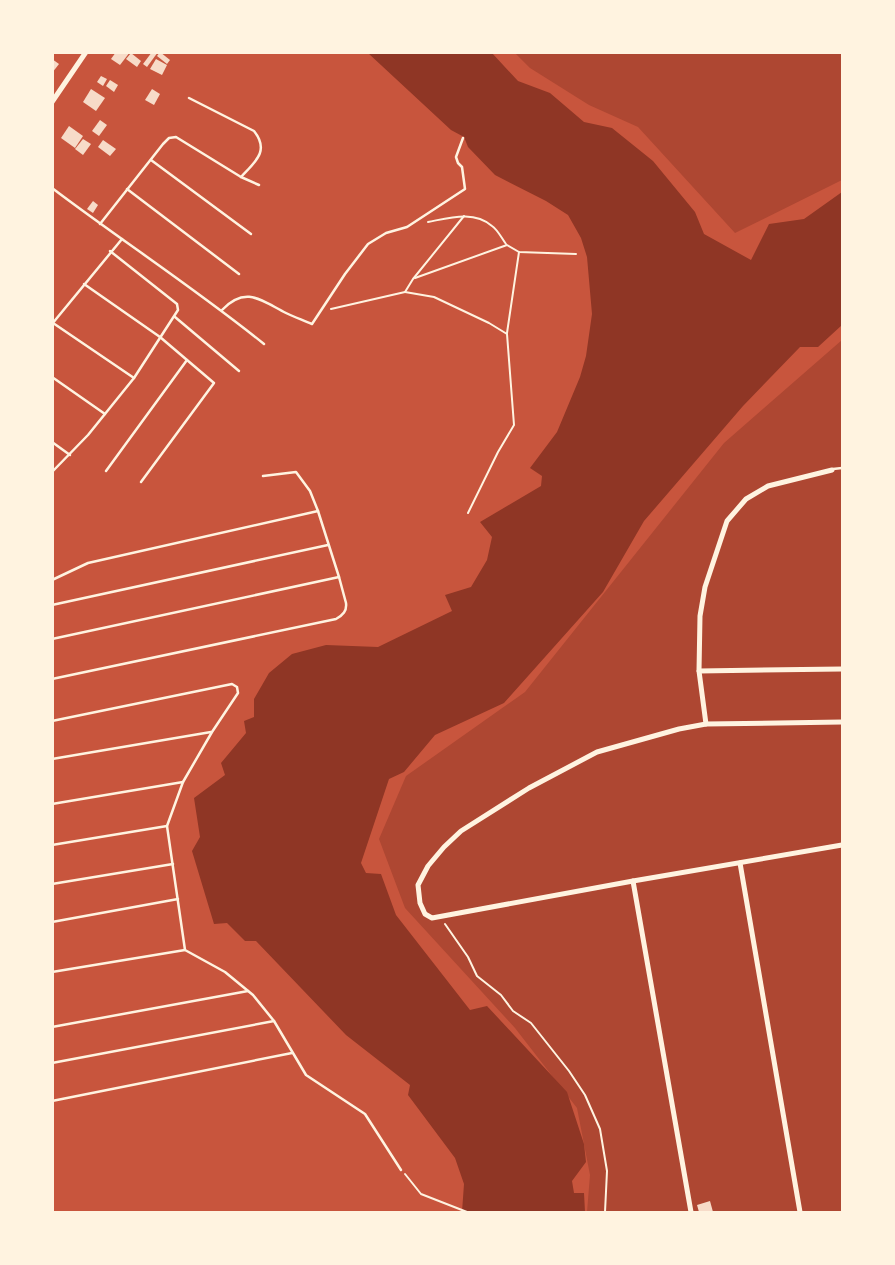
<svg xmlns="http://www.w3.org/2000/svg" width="895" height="1265" font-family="'Roboto Condensed',sans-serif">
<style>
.green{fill:#ae4732}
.water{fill:#8f3625}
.building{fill:#f7dbc8}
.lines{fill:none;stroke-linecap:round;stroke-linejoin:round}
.path{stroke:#fff3e0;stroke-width:2}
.service{stroke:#fff3e0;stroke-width:2.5}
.minor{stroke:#fff3e0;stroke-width:5}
</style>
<rect width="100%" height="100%" fill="#c8553d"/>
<g class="green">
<polygon points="515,53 842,53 842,180 735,233 638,127 589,105 530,68"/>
<polygon points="842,340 842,1212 587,1212 590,1175 577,1108 515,1028 405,908 379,839 406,776 525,692 724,443"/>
</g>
<polygon class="water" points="368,53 492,53 518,81 550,93 584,122 612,128 653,161 695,212 704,234 751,260 769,224 804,219 842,192 842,325 818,347 800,347 743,406 644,521 603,592 504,703 435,735 404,772 389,779 361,863 366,873 381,874 396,915 470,1010 487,1006 567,1092 584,1144 586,1162 572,1181 574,1193 584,1193 585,1212 462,1212 464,1184 455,1158 408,1095 410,1085 346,1035 256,941 245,941 227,923 214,924 192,851 200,837 194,798 225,775 221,763 246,733 244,721 254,717 254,699 269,673 292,654 326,645 378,647 452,611 445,595 471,587 487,560 492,537 480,522 541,486 542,476 530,468 557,432 580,377 586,356 592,314 587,257 581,238 568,215 546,201 495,175 468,147 464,137 451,130"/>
<g class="building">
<polygon points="116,52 130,52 120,65 111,59"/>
<polygon points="152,52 158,52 147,67 143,64"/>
<polygon points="160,52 170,60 167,64 157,56"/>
<polygon points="131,53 141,61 137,67 126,59"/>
<polygon points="52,59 59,64 52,73"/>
<polygon points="156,59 167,65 162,75 150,69"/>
<polygon points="101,76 107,79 103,86 97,82"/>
<polygon points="110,80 118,85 114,92 106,86"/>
<polygon points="91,89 105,98 96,111 83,102"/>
<polygon points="152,89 160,94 154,105 145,100"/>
<polygon points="100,120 107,125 99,136 92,131"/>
<polygon points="69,126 83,136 75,148 61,138"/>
<polygon points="83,139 91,144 83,155 75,149"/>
<polygon points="103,140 116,149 110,156 98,147"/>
<polygon points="93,201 98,205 93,213 87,209"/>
<polygon points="710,1201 713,1212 699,1212 697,1205"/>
</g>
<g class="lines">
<g class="path">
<path d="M428,222C449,218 474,210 492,226C498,230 502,239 506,244"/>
<polyline points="415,278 507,245 519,252 576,254"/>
<polyline points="405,292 434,297 489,323 507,334 514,425 498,452 468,513"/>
<polyline points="331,309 405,292 413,279 464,216"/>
<polyline points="507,333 519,252"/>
<polyline points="445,924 468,957 477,976 501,995 513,1011 531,1023 569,1071 585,1095 600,1129 607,1171 605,1212"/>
<polyline points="405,1174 421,1194 467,1212"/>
</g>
<g class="service">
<polyline points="151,160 251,234"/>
<polyline points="241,177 259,185"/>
<path d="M52,188C122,241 196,289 264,344"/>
<polyline points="127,189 239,274"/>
<path d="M100,224L163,144L169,138L176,137L241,177C255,162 270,151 254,131L189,98"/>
<polyline points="84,284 160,337 214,383 141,482"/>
<path d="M222,310C246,285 262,301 286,313C294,317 303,320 312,324L345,274L368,244L386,233L407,227L465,189L462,167L458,163L456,157L463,138"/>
<polyline points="175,317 239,371"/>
<polyline points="53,323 134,378"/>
<polyline points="52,324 122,239"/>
<polyline points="52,377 105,414"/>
<polyline points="52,442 70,455"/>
<polyline points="833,469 842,468"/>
<polyline points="106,471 187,360"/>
<polyline points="52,472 88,435 134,378 178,310 177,304 110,251"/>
<polyline points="52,580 88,563 318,511"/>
<polyline points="52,605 328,545"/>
<polyline points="52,639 339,577"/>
<path d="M52,679L336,619C343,615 347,611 346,603L339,577L318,511L310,491L296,472L263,476"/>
<polyline points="52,721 232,684 237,687 238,693 212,732 183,782 167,826 185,950 225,972 253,995 274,1021 306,1075 365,1114 401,1170"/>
<polyline points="52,759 211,732"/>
<polyline points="52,804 183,782"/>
<polyline points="52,845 167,826"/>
<polyline points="52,884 173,864"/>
<polyline points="52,922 178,899"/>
<polyline points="52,972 185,950"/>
<polyline points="52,1027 248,991"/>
<polyline points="52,1063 274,1021"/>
<polyline points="52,1101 292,1053"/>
</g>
<g class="minor">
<polyline points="52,102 86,52"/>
<polyline points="699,671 842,669"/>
<polyline points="842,722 706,724 679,729 597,752 529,788 461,831 444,847 428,866 418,885 420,903 425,914 432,918 633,881 842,845"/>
<polyline points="706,724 699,671 700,616 705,587 727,521 746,499 768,486 832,470"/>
<polyline points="740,863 800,1212"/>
<polyline points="633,881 691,1212"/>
</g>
</g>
<rect width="895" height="1265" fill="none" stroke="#fff3e0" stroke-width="108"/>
</svg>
